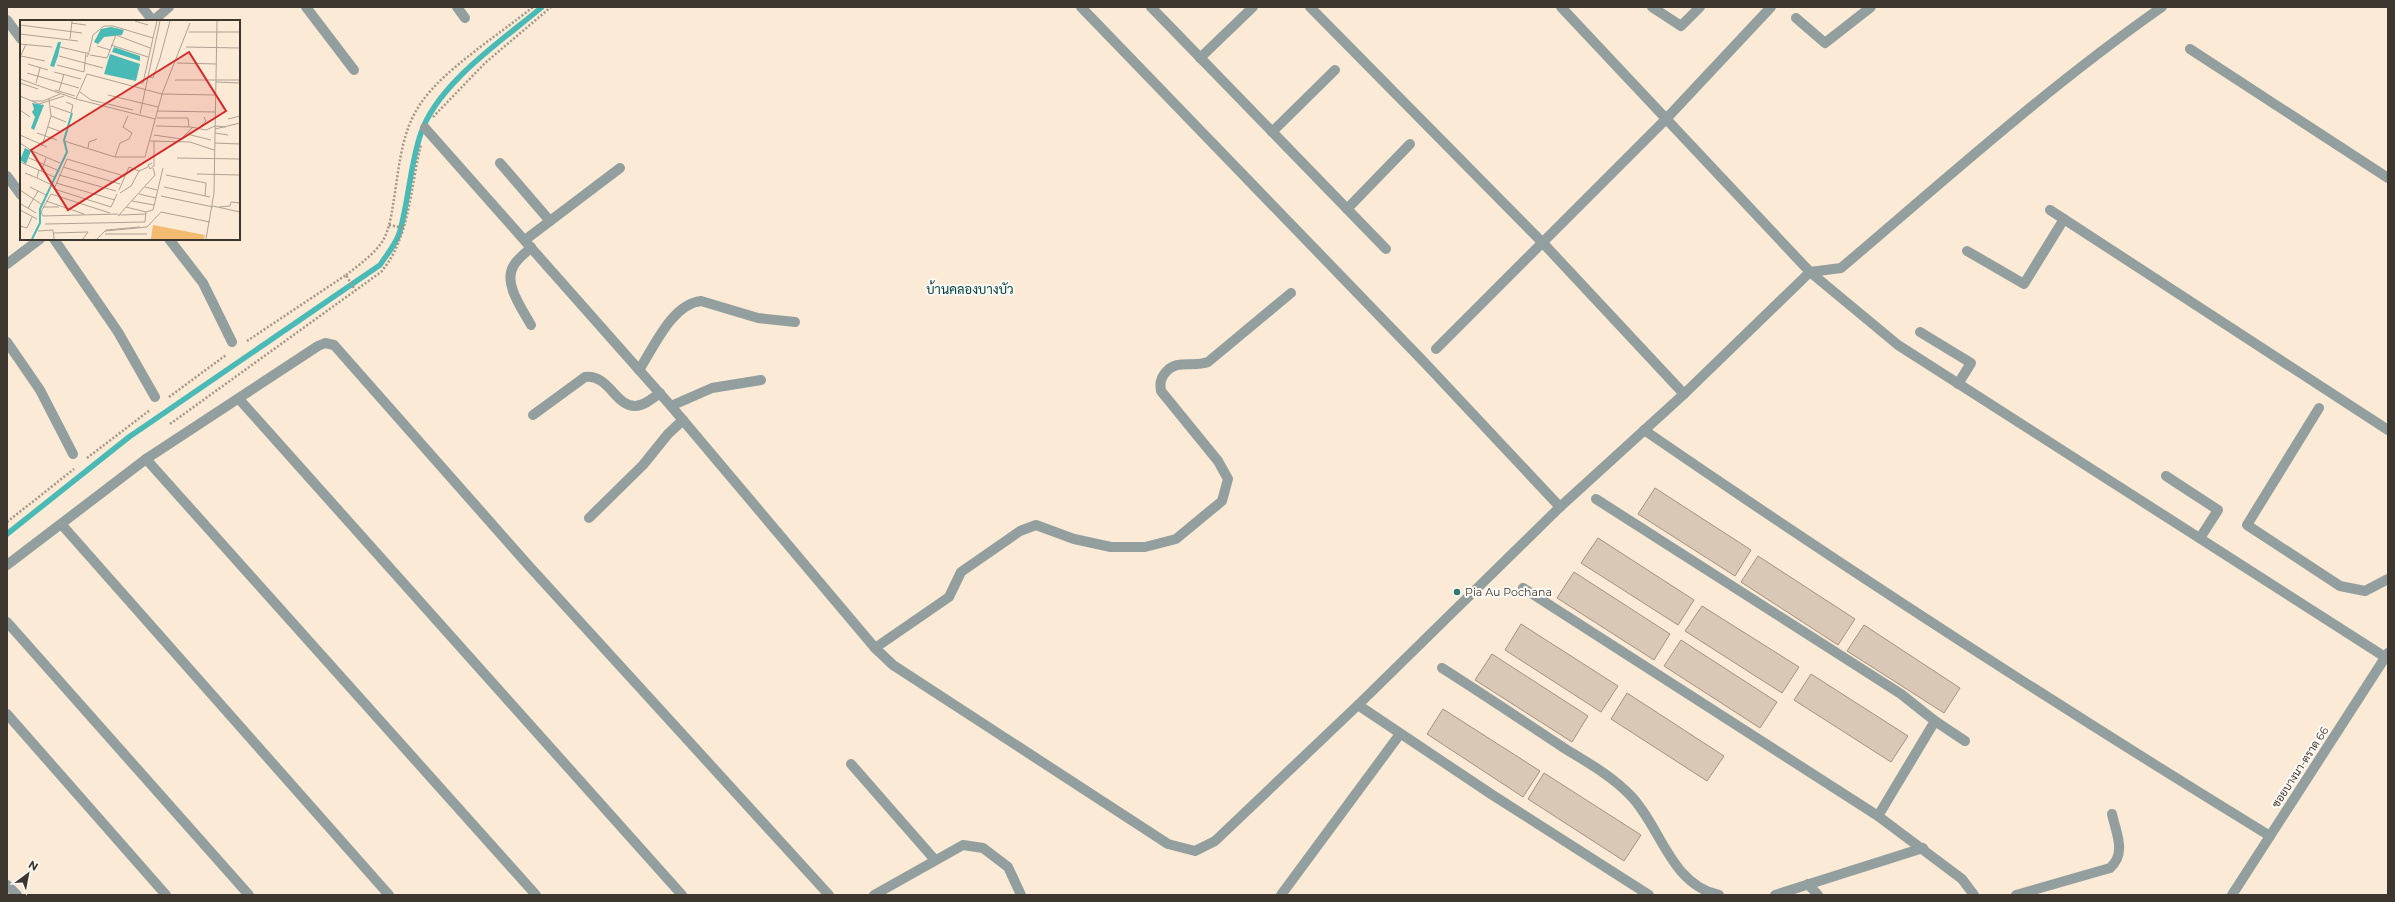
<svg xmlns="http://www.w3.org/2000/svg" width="2395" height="902" font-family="Montserrat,Sarabun,sans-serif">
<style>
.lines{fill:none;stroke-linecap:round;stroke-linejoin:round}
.stream{stroke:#4abab6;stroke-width:5.5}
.building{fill:#d9c8b5;stroke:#a2927f}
.path{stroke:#a39788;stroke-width:2.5;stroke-dasharray:2 2;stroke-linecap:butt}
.minor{stroke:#929f9e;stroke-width:10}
.poi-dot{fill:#2e7774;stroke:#fdfaf6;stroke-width:1.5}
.labels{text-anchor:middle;stroke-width:4;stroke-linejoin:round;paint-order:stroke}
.poi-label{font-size:11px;fill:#3c362e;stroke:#fdfaf6;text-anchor:start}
.street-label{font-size:11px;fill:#3c362e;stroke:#fdfaf6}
.quarter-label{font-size:13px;fill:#004341;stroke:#fdfaf6}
.inset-river{fill:none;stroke:#4abab6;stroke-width:2}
.inset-road{fill:none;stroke:#afa293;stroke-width:1}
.view{fill:#d62828;fill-opacity:0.15;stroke:#d62828;stroke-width:2}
.inset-edge{fill:none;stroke:#3c362e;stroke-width:2}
</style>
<rect width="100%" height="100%" fill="#fbead6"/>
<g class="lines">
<path class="stream" d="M7,534L129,437L380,265C387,254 397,243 400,231C409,199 410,165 421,133C438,83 503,40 542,7"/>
</g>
<g class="building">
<polygon points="1655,488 1751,550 1735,576 1638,514"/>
<polygon points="1598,538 1694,600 1678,625 1581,563"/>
<polygon points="1758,556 1855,619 1838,645 1741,582"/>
<polygon points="1574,572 1670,634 1654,660 1557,598"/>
<polygon points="1702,606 1799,667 1782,693 1685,631"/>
<polygon points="1521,624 1618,686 1601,712 1505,650"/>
<polygon points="1864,625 1960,688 1944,713 1847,651"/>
<polygon points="1681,640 1777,702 1760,728 1664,666"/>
<polygon points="1492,654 1588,716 1572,742 1475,680"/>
<polygon points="1811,674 1908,736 1891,762 1794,700"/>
<polygon points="1627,693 1724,756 1707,781 1611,719"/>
<polygon points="1443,709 1540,771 1523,797 1427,734"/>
<polygon points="1544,773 1641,835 1624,861 1528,799"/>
</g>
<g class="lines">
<g class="path">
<polyline points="433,117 485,63 551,7"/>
<polyline points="389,225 404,228"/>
<path d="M346,275C359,265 373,255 382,242C389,231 391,217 393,205C399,171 400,133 421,103C444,69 500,34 533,7"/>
<polyline points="247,341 346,275 355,290"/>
<polyline points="169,397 226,355"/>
<path d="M170,424L381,272C410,238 410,188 421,145"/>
<polyline points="87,458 150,410"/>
<polyline points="7,522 74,469"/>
</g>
<g class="minor">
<polyline points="142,7 153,21"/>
<polyline points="306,7 354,70"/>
<polyline points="457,7 465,18"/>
<polyline points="1081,7 1424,362 1560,507"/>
<polyline points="1151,7 1386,249"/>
<polyline points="1310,7 1542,242 1684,394"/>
<polyline points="1561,7 1810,272 1898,345 2385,657"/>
<polyline points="1652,7 1681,26 1700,7"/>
<polyline points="1796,18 1825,43 1871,7"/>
<polyline points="7,20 21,39"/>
<polyline points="153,21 169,7"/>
<polyline points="2190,49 2388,178"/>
<polyline points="1200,58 1253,7"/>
<path d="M425,128L671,406L875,648L893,665L1168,844L1195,851L1215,841L1358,705L1560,507L1684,394L1810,272L1841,268C1946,179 2049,86 2162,7"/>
<polyline points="1272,132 1335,70"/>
<polyline points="500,163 550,221"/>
<polyline points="7,176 21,195"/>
<polyline points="1347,209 1410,144"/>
<polyline points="2050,210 2388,430"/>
<polyline points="54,239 118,332 155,397"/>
<polyline points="169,239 203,283 232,342"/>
<polyline points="525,240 620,168"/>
<polyline points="1967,251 2024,284 2064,219"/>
<polyline points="7,264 40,239"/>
<path d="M531,325C523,310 502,283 514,265C518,258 526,253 531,247"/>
<polyline points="1920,332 1971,363 1958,384"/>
<polyline points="7,342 40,390 73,454"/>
<polyline points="1436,349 1666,119 1771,7"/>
<path d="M639,370C654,347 672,304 701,301L758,318L795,322"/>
<polyline points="239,399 682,895"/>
<polyline points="671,406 712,388 761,380"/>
<polyline points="2319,408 2247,525 2340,586 2365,591 2388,579"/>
<path d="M533,415L585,377C609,374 615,406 635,406C644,406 653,398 660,393"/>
<path d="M1644,430C1849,571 2058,706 2270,836"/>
<polyline points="146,459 536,895"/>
<polyline points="2166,476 2218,510 2200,538"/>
<polyline points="1596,499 1901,694 1935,721 1878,816"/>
<polyline points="589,518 643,465 668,434 683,420"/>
<polyline points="62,525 389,895"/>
<polyline points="7,565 146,459 318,346 325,343 334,345 529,566 829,895"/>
<polyline points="1523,588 1878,816 1962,879 1974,895"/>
<polyline points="7,622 249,895"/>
<path d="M875,648L949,597L961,572L1020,531L1036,525L1074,539L1111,547H1145L1176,539L1222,501L1228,479L1218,461L1161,391C1160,384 1160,379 1165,373C1177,358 1192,368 1208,362L1291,293"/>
<path d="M1442,668C1483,694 1523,721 1564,748C1587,762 1612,776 1631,796C1661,827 1670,884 1719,895"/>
<polyline points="1358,705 1491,794 1649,895"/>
<polyline points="7,714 166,895"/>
<polyline points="1935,721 1965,741"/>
<polyline points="851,764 935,860"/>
<polyline points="1808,884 1818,895"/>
<polyline points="7,885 17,895"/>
<polyline points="874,895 963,845 983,848 1008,867 1021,895"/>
<polyline points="1281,895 1400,734"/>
<polyline points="1775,895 1923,848"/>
<path d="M2016,895L2110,868C2127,853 2116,833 2112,814"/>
<polyline points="2232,895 2388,653"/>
</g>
</g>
<circle class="poi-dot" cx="1457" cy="592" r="4"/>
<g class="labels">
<g class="poi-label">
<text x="1465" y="596">Pia Au Pochana</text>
</g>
<g class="street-label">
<text transform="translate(2300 767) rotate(-57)" y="4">ซอยบางนา-ตราด 66</text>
</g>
<g class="quarter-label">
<text x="970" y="294">บ้านคลองบางบัว</text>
</g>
</g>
<g transform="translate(20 20)">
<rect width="220" height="220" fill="#fbead6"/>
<path d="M133,205L185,215L184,219H131Z" fill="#f3ba72"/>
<path d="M91,7L104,10L102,15L84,17L78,24L74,22L81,9ZM38,22H41L38,36L34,47L30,46ZM94,27L120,36V41L92,32ZM90,34L120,44L116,61L84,54ZM12,83L24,85L14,110L11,108L15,97L12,92L14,89ZM5,128L11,131L6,144L0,140Z" fill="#4abab6"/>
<path class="inset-river" d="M12,219L20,203V189L47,132L44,120L52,93"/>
<path class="inset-road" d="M115,1L128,5M51,3L66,5M0,5L62,13M169,12H220M0,14L58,21M133,18L137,1M50,19L52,1M0,24L32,27M91,25L128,37M77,26L90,30M40,27L66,33M166,27L220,28M69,32L73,15L84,6H93L133,18L123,63H120M1,35L6,24M70,35L87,38L96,15L130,28M1,36L25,41M39,36L83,48M157,43L196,44M8,44L28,50M37,45L64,52L66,33H69L67,37M34,52L61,59M7,53L59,68M130,57L133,58L140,38L150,1M0,59L56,79L135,99M155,60H196M196,60H220M196,62L220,63M0,63L18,69M16,63L20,48M35,70L55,76M39,71L44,54M60,72L71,80L113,90M88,75L138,87M0,76L19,84L44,76M56,79L67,54L142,74L196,75M12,81H23L40,74M31,86L51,93L53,85L46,82M0,90L10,97M137,91L195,92M120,94L140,1M31,96L46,102M137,98H168L169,107M208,99L220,96M136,106L171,107L186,110L195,106L206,107M28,107L42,112M179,108L186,101L184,97M195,109L220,103M17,113L37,120M195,113L208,115M167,114L191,120M0,115L27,127M134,115L161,119L173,107M44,121L95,137H125L142,74L170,3M130,121L170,122L194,130M0,123L12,131L40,143M195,123L220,124M22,126L31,96L29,79M68,128L69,122L77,119M95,137L100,123L109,119L112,113L103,107L108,96M9,138L37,150M157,138L220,139M0,142L21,151L26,138M132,143L128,145L130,149L134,146V121M43,147L100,164M21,151L34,157M5,153L17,158L19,150M177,154L220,155M39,155L96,171M146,155L186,163L185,176M17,158L32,165L29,170M36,163L95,180M10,167L26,175M125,167L137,170M144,167L190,177M0,170L21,184M99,170L109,147L119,151M100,173L111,166L119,151L128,147M97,174L91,187L34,169L47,139L104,156M119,174L136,178M141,176L193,187M26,181L64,194M112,181L134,185M1,184L16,193M193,186L220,192M23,187H39M106,187L126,192L133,190L143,148M199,187L210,186L211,182L220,183M8,188L18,171M0,190L17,199M90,193L31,174L21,192L23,196L98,194M101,194L98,196L135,155L133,148M101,195L126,194M25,204L125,202L126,192M0,206L7,208L12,197M18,211L33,210L34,219M85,211L127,207L141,192L190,202M33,213L68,212L63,219M85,214H127M77,219L86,210L120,207M186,219L194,173L197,1"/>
<path class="view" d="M169,32L206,91L48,190L11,130Z"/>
<rect width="220" height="220" class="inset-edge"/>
</g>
<rect width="2395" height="902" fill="none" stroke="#3c362e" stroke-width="16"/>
<g transform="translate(28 874) rotate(32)" stroke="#fdfaf6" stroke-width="3" paint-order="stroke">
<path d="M0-3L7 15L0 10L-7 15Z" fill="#3c362e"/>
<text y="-6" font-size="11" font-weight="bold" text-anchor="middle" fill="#3c362e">N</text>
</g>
</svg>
